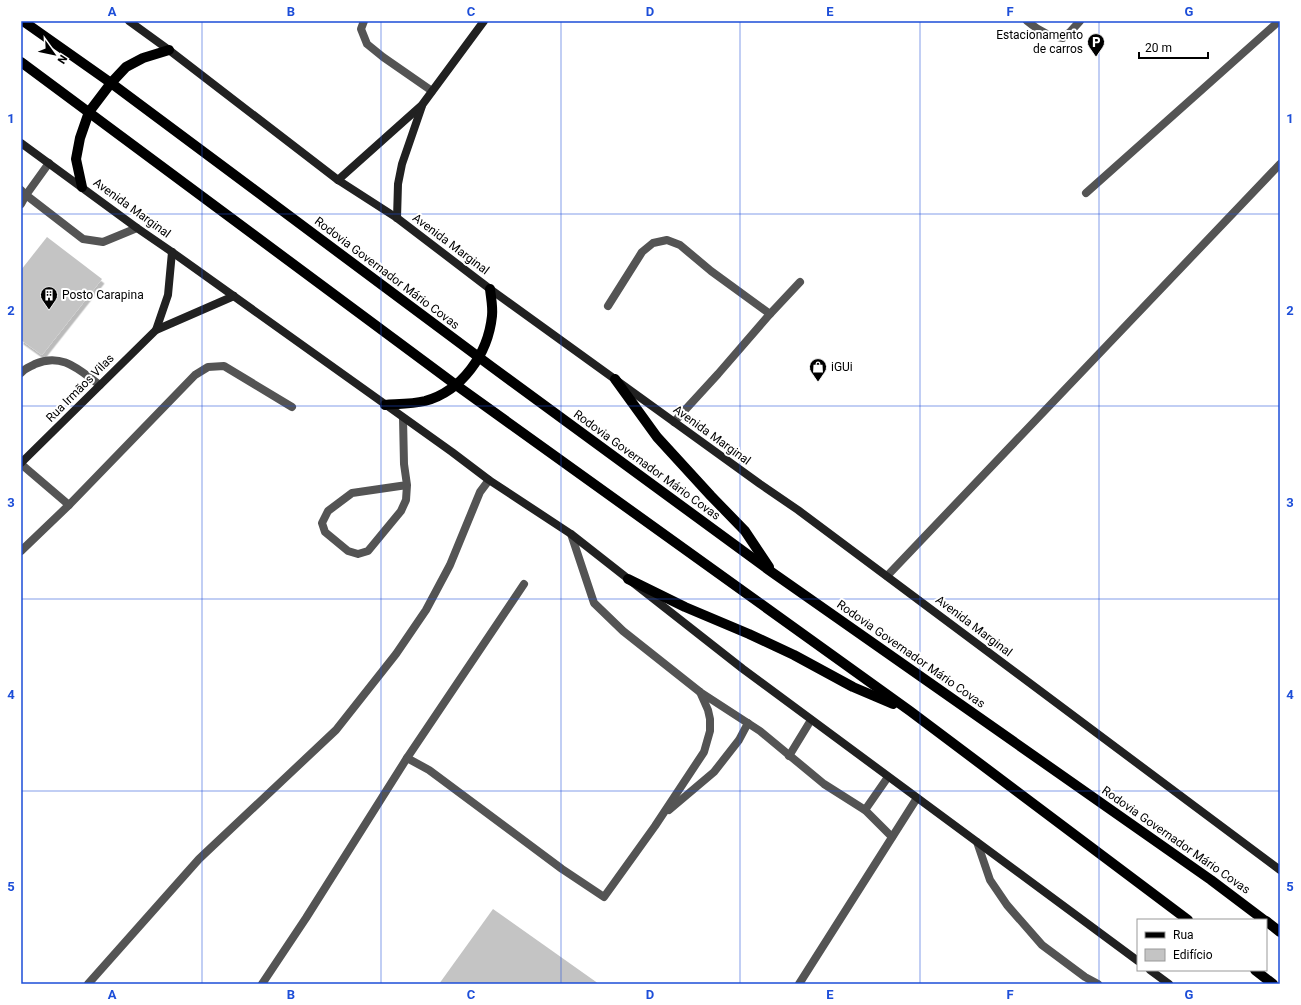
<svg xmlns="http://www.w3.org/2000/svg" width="1301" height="1005" font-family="Roboto,sans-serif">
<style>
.building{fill:#c4c4c4;filter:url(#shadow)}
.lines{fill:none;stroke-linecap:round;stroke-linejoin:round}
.lane{stroke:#545454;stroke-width:8}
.secondary{stroke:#212121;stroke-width:8}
.primary{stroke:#000;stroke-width:10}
.grid{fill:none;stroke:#1d4ed8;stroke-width:1;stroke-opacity:0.55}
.labels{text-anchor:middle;stroke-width:4;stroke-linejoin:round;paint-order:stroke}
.poi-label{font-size:12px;fill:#000;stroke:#fff;text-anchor:start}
.street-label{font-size:12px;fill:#000;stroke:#fff}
.neatline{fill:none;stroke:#1d4ed8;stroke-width:1.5}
.grid-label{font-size:13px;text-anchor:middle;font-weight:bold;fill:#1d4ed8}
</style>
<defs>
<filter id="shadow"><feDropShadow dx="2.5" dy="4.5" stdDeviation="0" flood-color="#0004"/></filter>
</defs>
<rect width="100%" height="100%" fill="#fff"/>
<g class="building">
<polygon points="47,237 102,279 42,355 21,340 21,270"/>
<polygon points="493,909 599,984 439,984"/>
</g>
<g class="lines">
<g class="lane">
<polyline points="364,21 361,29 367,44 383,57 432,91"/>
<path d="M1027,21C1038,30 1049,37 1063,38L1071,31L1080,21"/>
<polyline points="49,163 26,195 83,239 103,242 137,228"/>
<polyline points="21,190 26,195 21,204"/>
<polyline points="1086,193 1279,21"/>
<polyline points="608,306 642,252 653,243 667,240 680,245 711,271 770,314"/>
<path d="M21,373C25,368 30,367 35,364C62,352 79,370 100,385"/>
<polyline points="403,418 404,464 407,485 406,500 401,511 368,551 358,554 348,551 325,532 322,523 328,511 352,493 407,485"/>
<polyline points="674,422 718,374 770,314 800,282"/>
<polyline points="21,464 69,505"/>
<polyline points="571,534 594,603 623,631 700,692 760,731 824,784 865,810 892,837"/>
<polyline points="21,551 69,505 195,375 208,367 224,366 292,407"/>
<polyline points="887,576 1280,164"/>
<polyline points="789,756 811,720"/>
<polyline points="407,758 429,770 562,869 604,897 655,826 704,752 710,731 710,719 708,710 700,692"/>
<polyline points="669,810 714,772 739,740 748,723"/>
<polyline points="865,810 888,777"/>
<polyline points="977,842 990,880 1007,905 1042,945 1085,977 1098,984"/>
<polyline points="88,984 199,859 336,730 396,654 426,610 450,565 480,492 489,480"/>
<polyline points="262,984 306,918 407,758 524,584"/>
<polyline points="799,984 917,798"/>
</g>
<g class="secondary">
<polyline points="129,21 169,50 338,180 397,218 490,289 760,484 798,510 1280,870"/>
<polyline points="21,143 137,228 172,252 452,452 489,480 571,534 743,669 1138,961"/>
<polyline points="338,180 422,105 484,21"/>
<polyline points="397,218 398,184 402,164 422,106"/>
<polyline points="156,330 168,295 172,252"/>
<polyline points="21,463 156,330 234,296"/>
<polyline points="1150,970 1169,984"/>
</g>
<g class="primary">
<polyline points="23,21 111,83 492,367 773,573 1211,880 1264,920"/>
<polyline points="21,62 456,385 910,711 1188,920"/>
<polyline points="82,187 76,159 80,138 89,112 111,83 126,67 143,58 169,50"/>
<polyline points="615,379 657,437 711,496 745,531 769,567"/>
<path d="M385,405C398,404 412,404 425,401C462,391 488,354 492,316C493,307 491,298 490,289"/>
<polyline points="628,579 685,607 749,634 794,655 853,687 893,704"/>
<polyline points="1266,921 1280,932"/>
<polyline points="1255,970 1273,984"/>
</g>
</g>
<path class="grid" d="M202,21V984M381,21V984M561,21V984M740,21V984M920,21V984M1099,21V984M21,214H1280M21,406H1280M21,599H1280M21,791H1280"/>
<defs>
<g id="parking-pin" transform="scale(0.9)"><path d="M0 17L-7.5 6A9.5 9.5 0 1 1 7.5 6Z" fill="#000" stroke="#fff"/><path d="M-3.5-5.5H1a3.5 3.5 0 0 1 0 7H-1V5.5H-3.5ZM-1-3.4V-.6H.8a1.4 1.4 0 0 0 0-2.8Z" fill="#fff"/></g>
<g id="building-pin" transform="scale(0.9)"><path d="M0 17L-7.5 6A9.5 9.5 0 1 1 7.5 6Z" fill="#000" stroke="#fff"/><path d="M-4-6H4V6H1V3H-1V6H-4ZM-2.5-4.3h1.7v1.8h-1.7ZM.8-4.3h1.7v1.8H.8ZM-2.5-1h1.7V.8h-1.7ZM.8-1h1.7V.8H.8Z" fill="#fff"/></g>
<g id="shop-pin" transform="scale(0.9)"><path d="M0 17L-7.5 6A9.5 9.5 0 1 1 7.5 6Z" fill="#000" stroke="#fff"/><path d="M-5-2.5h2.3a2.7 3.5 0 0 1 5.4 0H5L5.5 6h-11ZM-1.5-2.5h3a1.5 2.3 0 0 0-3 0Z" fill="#fff"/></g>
</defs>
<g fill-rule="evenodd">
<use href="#parking-pin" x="1096" y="42"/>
<use href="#building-pin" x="49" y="295"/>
<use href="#shop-pin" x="818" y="367"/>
</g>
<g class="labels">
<g class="poi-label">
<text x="1083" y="39" text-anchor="end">Estacionamento<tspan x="1083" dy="14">de carros</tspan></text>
<text x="62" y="299">Posto Carapina</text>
<text x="831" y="371">iGUi</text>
</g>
<g class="street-label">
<text transform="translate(132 208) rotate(36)" y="4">Avenida Marginal</text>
<text transform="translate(451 244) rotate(37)" y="4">Avenida Marginal</text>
<text transform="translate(387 273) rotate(37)" y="4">Rodovia Governador Mário Covas</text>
<text transform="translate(80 388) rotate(-45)" y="4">Rua Irmãos Vilas</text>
<text transform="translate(712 435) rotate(36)" y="4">Avenida Marginal</text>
<text transform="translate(647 465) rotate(36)" y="4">Rodovia Governador Mário Covas</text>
<text transform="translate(974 626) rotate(37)" y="4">Avenida Marginal</text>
<text transform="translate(911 654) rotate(35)" y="4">Rodovia Governador Mário Covas</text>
<text transform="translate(1176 840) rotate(35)" y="4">Rodovia Governador Mário Covas</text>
</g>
</g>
<rect width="1301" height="1005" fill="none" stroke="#ffffff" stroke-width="44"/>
<rect x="1137" y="919" width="130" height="52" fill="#ffffff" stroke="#999999"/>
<rect x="1145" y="932" width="20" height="6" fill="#000000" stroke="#999999"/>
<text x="1173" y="939" font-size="12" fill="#000000">Rua</text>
<rect x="1145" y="949" width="20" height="12" fill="#c4c4c4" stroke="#999999"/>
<text x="1173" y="959" font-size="12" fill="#000000">Edifício</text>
<g transform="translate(54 54) rotate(123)" stroke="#ffffff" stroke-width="3" paint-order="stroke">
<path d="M0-3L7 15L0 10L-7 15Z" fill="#000000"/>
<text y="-6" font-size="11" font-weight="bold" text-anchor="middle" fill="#000000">N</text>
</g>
<path d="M1139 52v6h69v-6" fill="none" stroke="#000000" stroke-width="2"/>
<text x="1145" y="52" font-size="12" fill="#000000" stroke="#ffffff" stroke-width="3" paint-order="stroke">20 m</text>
<rect x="22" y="22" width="1257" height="961" class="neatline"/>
<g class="grid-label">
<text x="112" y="16">A</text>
<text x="291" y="16">B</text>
<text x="471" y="16">C</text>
<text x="650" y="16">D</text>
<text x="830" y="16">E</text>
<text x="1010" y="16">F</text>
<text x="1189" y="16">G</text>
<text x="11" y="123">1</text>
<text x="1290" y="123">1</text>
<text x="11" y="315">2</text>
<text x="1290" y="315">2</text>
<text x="11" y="507">3</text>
<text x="1290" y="507">3</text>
<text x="11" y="699">4</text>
<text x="1290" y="699">4</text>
<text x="11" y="891">5</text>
<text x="1290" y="891">5</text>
<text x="112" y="999">A</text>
<text x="291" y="999">B</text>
<text x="471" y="999">C</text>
<text x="650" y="999">D</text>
<text x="830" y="999">E</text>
<text x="1010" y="999">F</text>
<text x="1189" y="999">G</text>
</g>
</svg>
